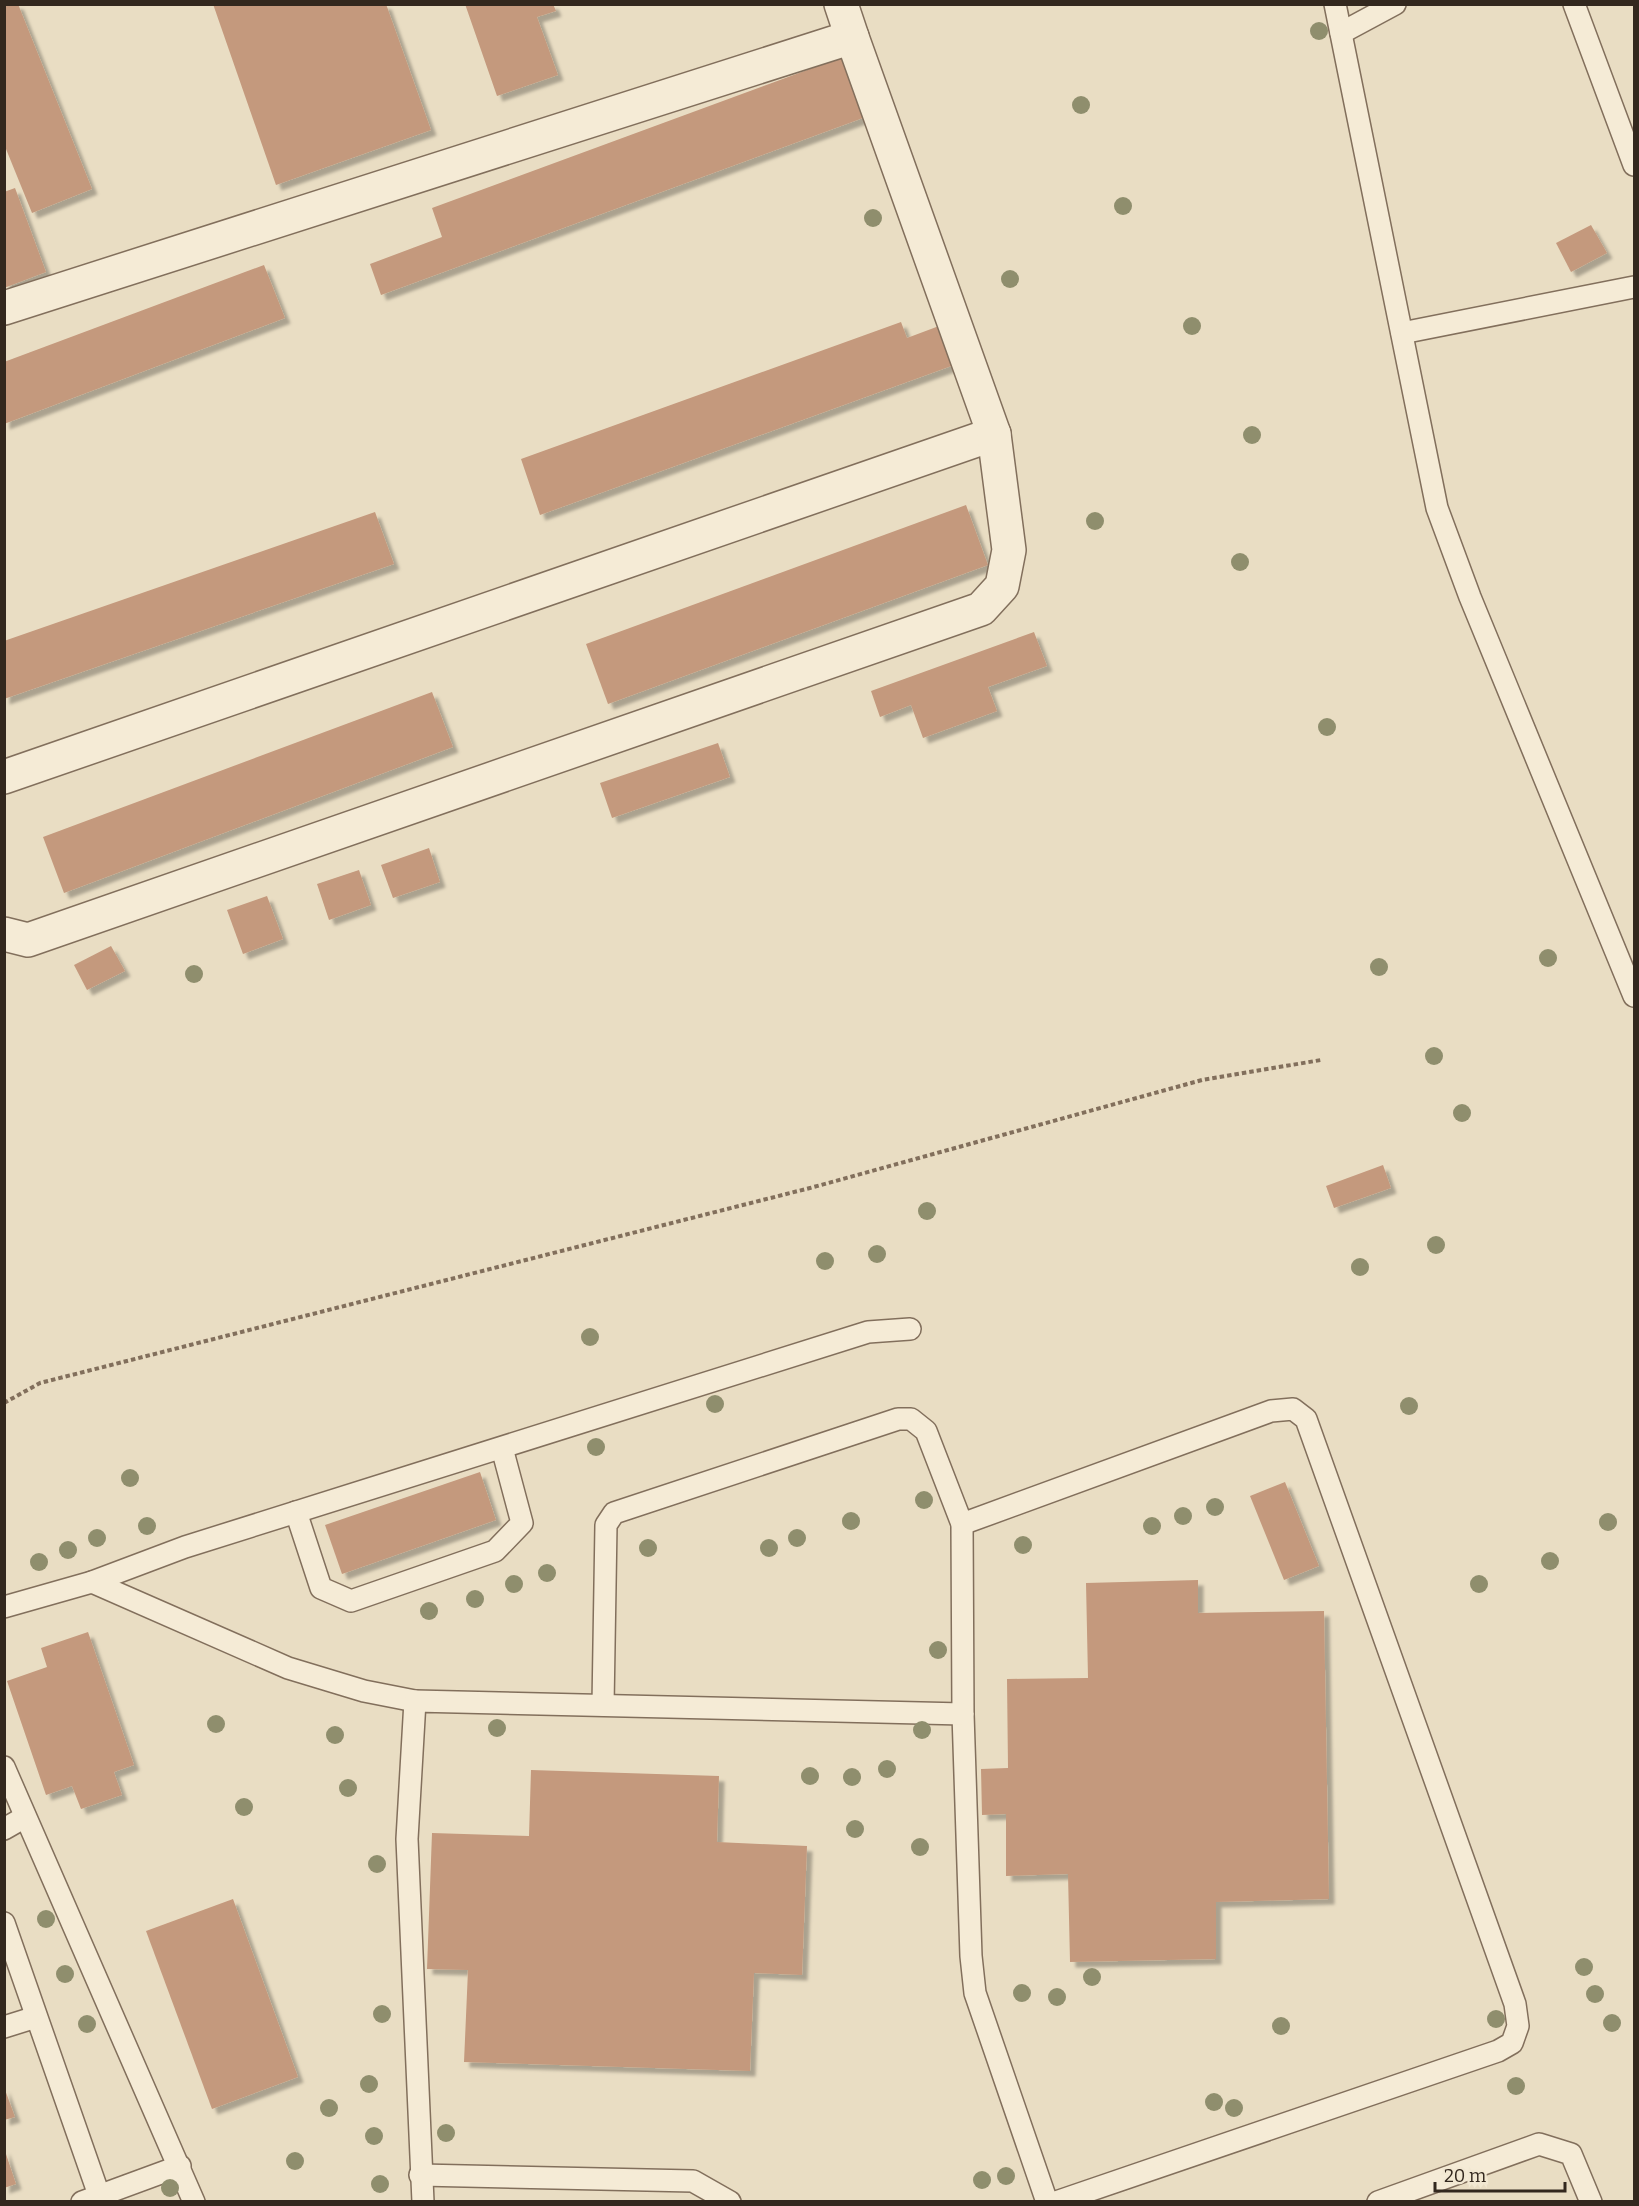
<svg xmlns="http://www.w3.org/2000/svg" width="1639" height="2206" font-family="Bitter,serif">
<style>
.building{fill:#c4997d;filter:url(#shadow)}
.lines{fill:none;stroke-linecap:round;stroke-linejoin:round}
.service-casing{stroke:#826f5c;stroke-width:24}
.minor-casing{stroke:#826f5c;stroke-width:36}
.path{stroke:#826f5c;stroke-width:4;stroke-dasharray:4.5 3;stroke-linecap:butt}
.service{stroke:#f5ebd6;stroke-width:21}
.minor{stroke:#f5ebd6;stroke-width:33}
.tree{fill:#8f8e6d}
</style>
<defs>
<filter id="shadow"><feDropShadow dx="5.5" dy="5.5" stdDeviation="1.5" flood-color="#0004"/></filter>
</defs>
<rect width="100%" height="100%" fill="#e9ddc3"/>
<g class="building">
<polygon points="4,4 18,4 92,189 32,213 4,144"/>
<polygon points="213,4 386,4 431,130 276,185"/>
<polygon points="465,4 553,4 556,11 537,17 558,75 497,96"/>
<polygon points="848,55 871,115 381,295 370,264 442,237 432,208"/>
<polygon points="15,188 46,272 4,288 4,192"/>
<polygon points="1591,225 1607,253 1571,272 1556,243"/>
<polygon points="264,265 285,318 4,424 4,362"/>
<polygon points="901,322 907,338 939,326 954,365 540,515 521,459"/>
<polygon points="966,505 988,565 608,704 586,644"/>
<polygon points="375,512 394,564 4,699 4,641"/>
<polygon points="1034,632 1047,666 988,687 997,711 923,738 911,705 880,717 871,691"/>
<polygon points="432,692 453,747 64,893 43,837"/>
<polygon points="718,743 730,777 612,818 600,783"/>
<polygon points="429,848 440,882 393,898 381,865"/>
<polygon points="359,870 371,905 329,920 317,884"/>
<polygon points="267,896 283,939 243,954 227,910"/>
<polygon points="111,946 125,971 87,990 74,965"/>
<polygon points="1383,1165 1391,1188 1334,1208 1326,1186"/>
<polygon points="480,1472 496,1520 342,1574 325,1525"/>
<polygon points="1285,1482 1319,1566 1284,1580 1250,1496"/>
<polygon points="1198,1580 1198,1613 1324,1611 1329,1899 1216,1902 1216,1959 1070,1962 1068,1874 1006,1876 1006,1814 982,1815 981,1769 1008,1768 1007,1679 1088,1678 1086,1583"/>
<polygon points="88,1632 134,1765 114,1772 122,1795 81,1809 72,1786 46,1795 7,1681 47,1667 41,1648"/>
<polygon points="531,1770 719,1776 717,1842 807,1846 802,1975 754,1973 750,2071 464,2062 468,1970 427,1969 432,1833 529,1836"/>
<polygon points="233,1899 298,2077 212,2109 146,1931"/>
<polygon points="4,2087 15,2117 4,2120"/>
<polygon points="4,2148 16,2184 4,2188"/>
</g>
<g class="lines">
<g class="service-casing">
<g id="service">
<polyline points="1335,4 1437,508 1470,597 1634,996"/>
<polyline points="1574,4 1634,165"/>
<polyline points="1341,33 1395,4"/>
<polyline points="1402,333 1634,287"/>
<polyline points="296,1512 321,1588 351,1601 495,1551 522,1523 502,1448"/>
<polyline points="962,1524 1271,1411 1293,1409 1306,1419 1515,2004 1518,2026 1512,2043 1498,2051 1056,2202"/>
<polyline points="92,1582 185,1547 868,1332 910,1329"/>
<polyline points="4,1607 92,1582 288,1668 364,1691 415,1701"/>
<polyline points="603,1705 606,1525 614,1513 898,1419 911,1419 926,1431 962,1524 963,1714 971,1956 975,1993 1047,2202"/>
<polyline points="4,1767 194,2202"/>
<polyline points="4,1829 25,1817"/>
<polyline points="4,1923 99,2195"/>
<polyline points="4,2027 36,2017"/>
<polyline points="420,2175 693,2181 730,2202"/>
<polyline points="82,2202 180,2166"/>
<polyline points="423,2202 407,1839 415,1701 963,1714"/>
<polyline points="1378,2202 1539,2144 1571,2154 1591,2202"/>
</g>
</g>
<g class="minor-casing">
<g id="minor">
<polyline points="4,308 852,37 841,4"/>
<polyline points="4,777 994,434"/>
<polyline points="4,934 28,940 981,609 1002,586 1009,550 994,434 852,37"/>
</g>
</g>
<polyline class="path" points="4,1403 40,1383 810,1188 1202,1080 1321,1060"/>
<use href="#service" class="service"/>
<use href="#minor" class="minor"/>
</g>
<g class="tree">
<circle cx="1319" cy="31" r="9"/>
<circle cx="1081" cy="105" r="9"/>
<circle cx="1123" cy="206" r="9"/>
<circle cx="873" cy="218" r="9"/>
<circle cx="1010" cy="279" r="9"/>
<circle cx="1192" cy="326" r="9"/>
<circle cx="1252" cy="435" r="9"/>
<circle cx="1095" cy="521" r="9"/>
<circle cx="1240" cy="562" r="9"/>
<circle cx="1327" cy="727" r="9"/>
<circle cx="1548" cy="958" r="9"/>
<circle cx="1379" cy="967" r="9"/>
<circle cx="194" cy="974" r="9"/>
<circle cx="1434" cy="1056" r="9"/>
<circle cx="1462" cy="1113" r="9"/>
<circle cx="927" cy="1211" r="9"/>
<circle cx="1436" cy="1245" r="9"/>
<circle cx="877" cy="1254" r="9"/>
<circle cx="825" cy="1261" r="9"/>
<circle cx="1360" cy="1267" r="9"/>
<circle cx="590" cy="1337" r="9"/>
<circle cx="715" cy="1404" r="9"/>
<circle cx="1409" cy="1406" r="9"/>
<circle cx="596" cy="1447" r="9"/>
<circle cx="130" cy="1478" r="9"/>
<circle cx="924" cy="1500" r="9"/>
<circle cx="1215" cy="1507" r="9"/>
<circle cx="1183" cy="1516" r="9"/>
<circle cx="851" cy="1521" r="9"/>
<circle cx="1608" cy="1522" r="9"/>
<circle cx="147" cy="1526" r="9"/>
<circle cx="1152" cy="1526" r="9"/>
<circle cx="97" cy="1538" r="9"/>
<circle cx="797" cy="1538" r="9"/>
<circle cx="1023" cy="1545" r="9"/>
<circle cx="648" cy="1548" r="9"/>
<circle cx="769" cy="1548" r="9"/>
<circle cx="68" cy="1550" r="9"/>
<circle cx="1550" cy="1561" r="9"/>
<circle cx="39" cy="1562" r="9"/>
<circle cx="547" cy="1573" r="9"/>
<circle cx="514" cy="1584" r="9"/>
<circle cx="1479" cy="1584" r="9"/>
<circle cx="475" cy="1599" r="9"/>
<circle cx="429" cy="1611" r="9"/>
<circle cx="938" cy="1650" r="9"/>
<circle cx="216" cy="1724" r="9"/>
<circle cx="497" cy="1728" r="9"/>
<circle cx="922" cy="1730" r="9"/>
<circle cx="335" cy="1735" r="9"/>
<circle cx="887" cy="1769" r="9"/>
<circle cx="810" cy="1776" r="9"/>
<circle cx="852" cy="1777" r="9"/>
<circle cx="348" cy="1788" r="9"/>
<circle cx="244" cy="1807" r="9"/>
<circle cx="855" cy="1829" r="9"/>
<circle cx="920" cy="1847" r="9"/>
<circle cx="377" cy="1864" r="9"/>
<circle cx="46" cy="1919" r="9"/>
<circle cx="1584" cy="1967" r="9"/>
<circle cx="65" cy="1974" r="9"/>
<circle cx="1092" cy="1977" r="9"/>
<circle cx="1022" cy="1993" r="9"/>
<circle cx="1595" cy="1994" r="9"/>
<circle cx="1057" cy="1997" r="9"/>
<circle cx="382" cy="2014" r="9"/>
<circle cx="1496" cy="2019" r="9"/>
<circle cx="1612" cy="2023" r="9"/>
<circle cx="87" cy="2024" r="9"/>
<circle cx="1281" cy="2026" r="9"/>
<circle cx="369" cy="2084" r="9"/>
<circle cx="1516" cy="2086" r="9"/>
<circle cx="1214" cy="2102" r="9"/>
<circle cx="329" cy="2108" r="9"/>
<circle cx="1234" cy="2108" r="9"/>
<circle cx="446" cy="2133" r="9"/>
<circle cx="374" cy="2136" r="9"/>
<circle cx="295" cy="2161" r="9"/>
<circle cx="1006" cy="2176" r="9"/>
<circle cx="982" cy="2180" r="9"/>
<circle cx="380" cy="2184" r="9"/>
<circle cx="170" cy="2188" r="9"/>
</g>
<rect width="1639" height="2206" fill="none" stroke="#33281e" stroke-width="12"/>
<path d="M1435 2182v9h130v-9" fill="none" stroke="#33281e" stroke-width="3"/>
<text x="1444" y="2182" font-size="18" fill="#33281e" stroke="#f2e8d2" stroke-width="4.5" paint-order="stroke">20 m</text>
</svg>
